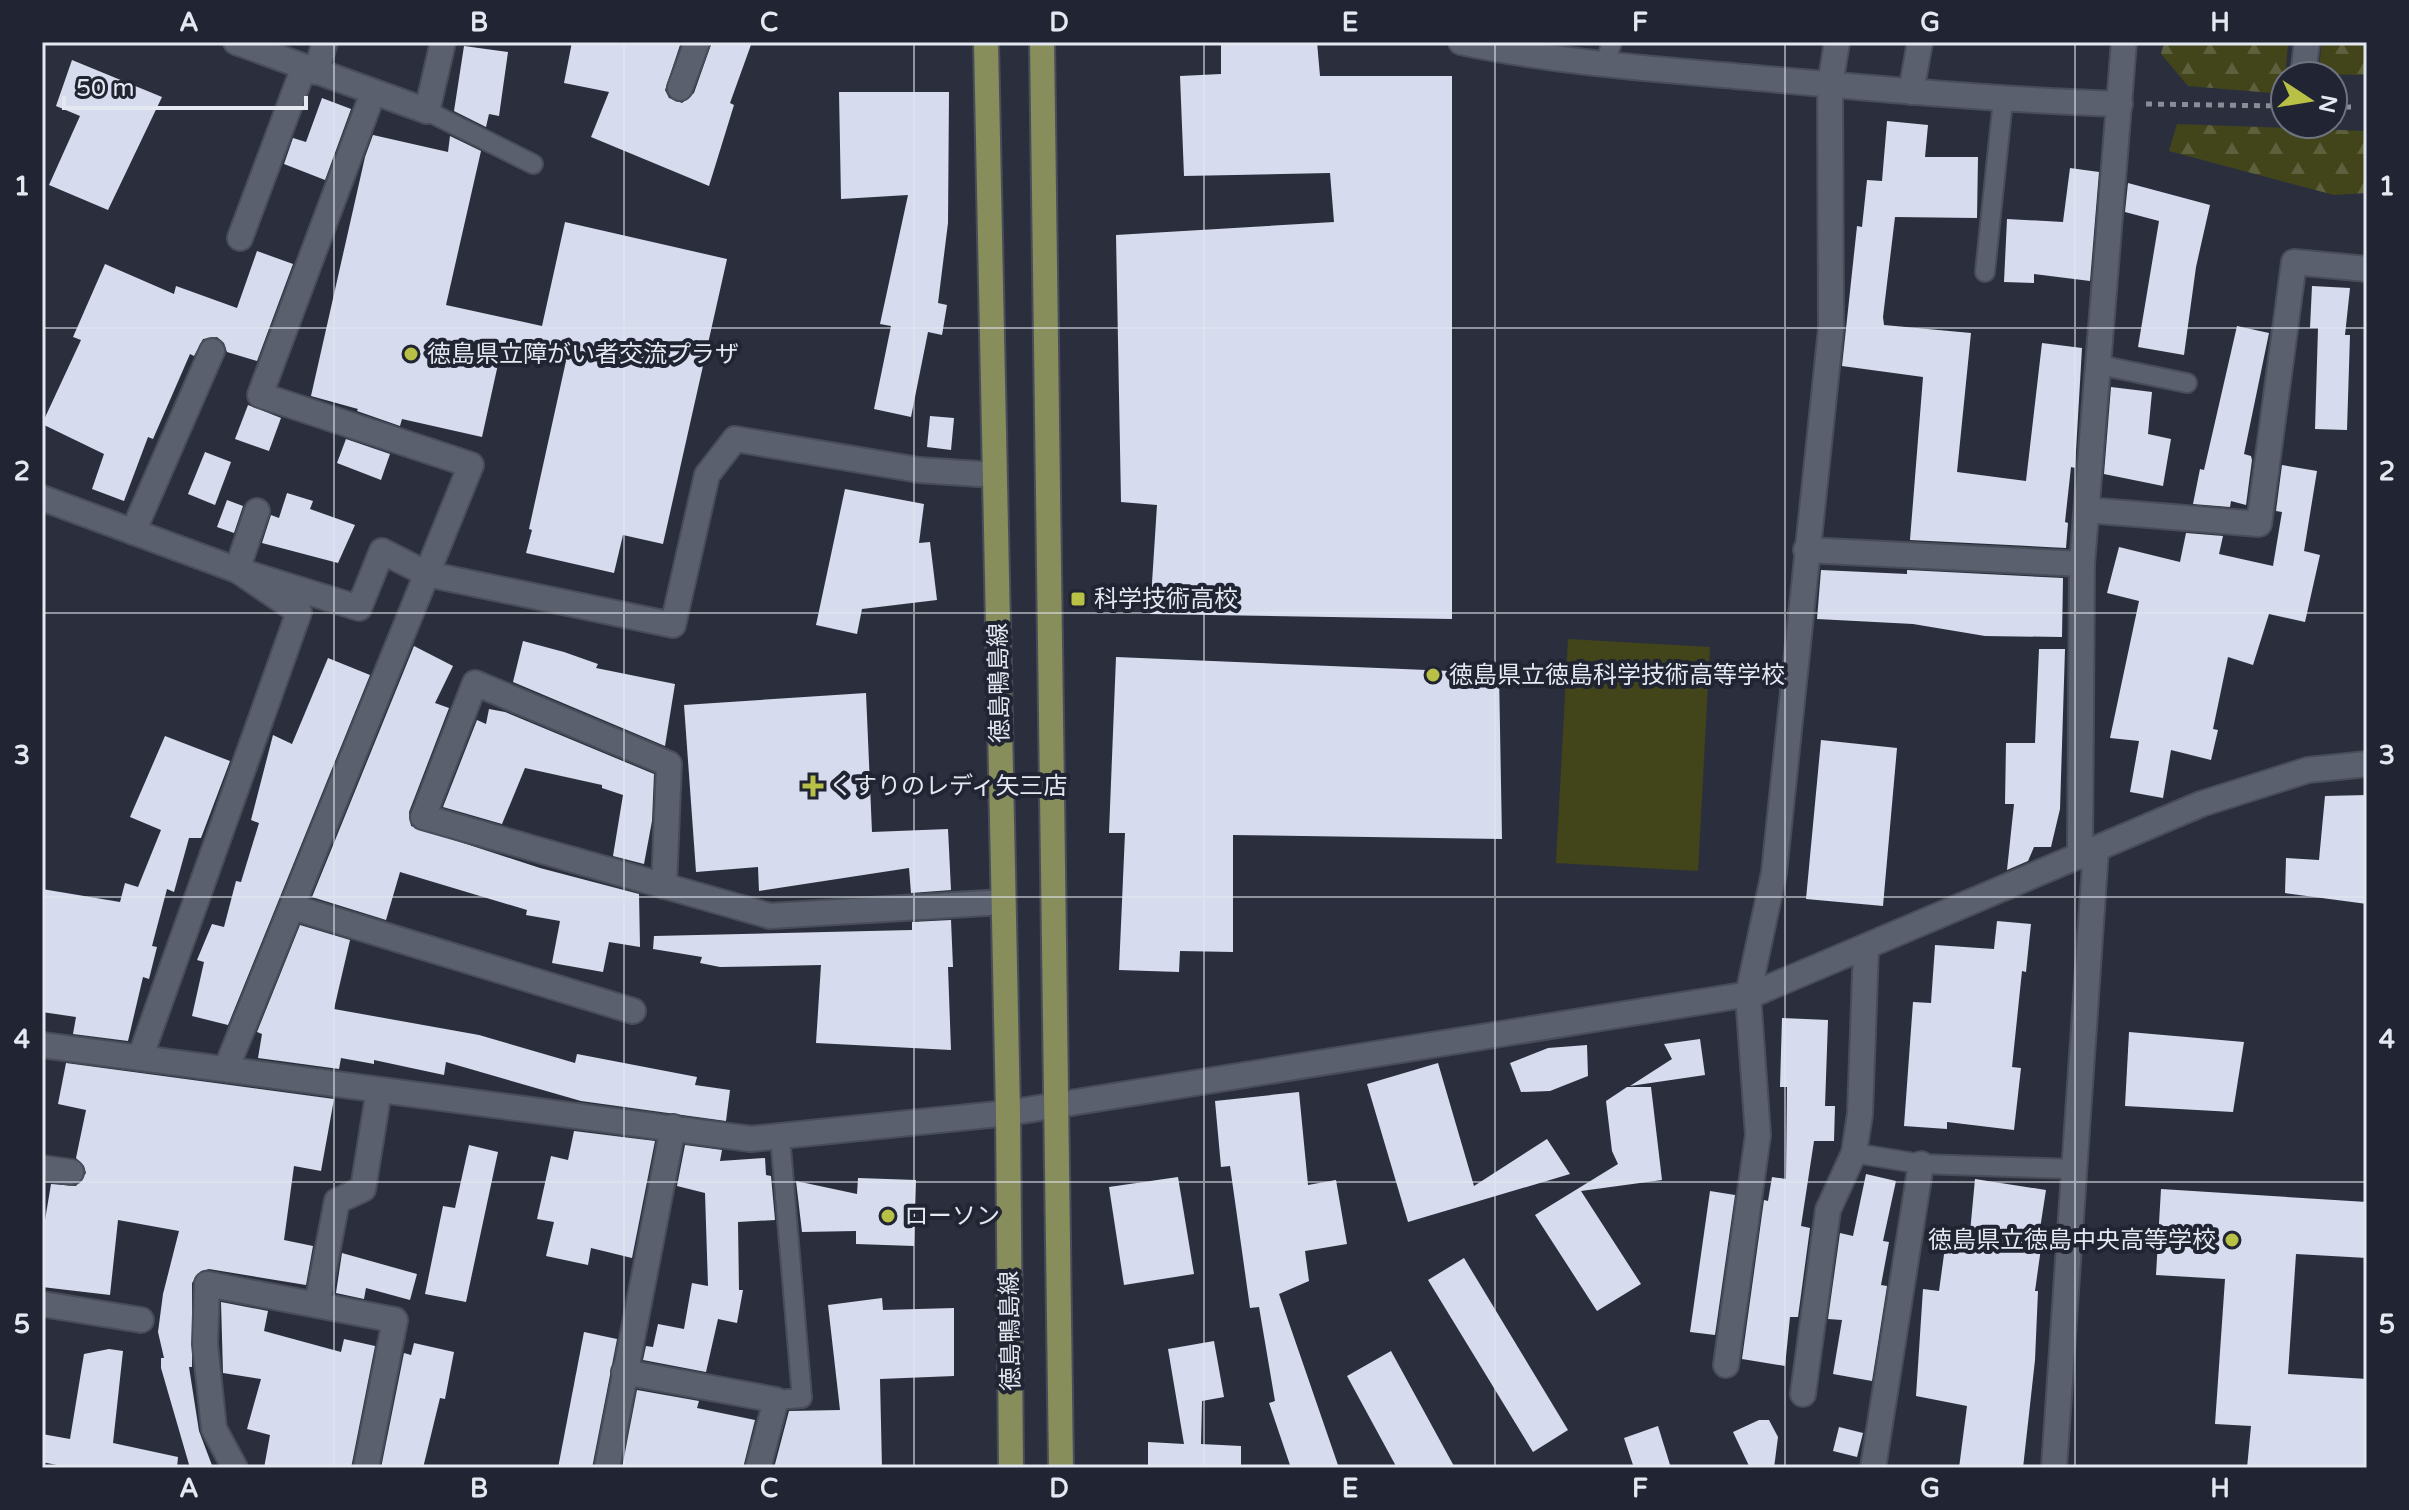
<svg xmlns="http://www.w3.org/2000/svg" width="2409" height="1510" font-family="'Varela Round','Noto Sans JP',sans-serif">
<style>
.grass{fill:#42451a}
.forest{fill:url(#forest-firs)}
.building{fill:#d6dcee}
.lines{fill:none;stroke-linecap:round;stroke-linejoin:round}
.lane-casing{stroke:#494d59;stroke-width:22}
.street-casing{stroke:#494d59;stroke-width:28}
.primary-casing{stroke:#494d59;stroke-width:28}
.path{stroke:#898d98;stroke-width:5;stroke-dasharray:6 6;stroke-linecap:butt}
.lane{stroke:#5b606f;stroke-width:18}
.street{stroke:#5b606f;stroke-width:24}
.primary{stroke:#878d5b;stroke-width:24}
.grid{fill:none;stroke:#e4e8f1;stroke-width:2;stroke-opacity:0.55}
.poi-dot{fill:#b9c046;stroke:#212533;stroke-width:3}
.labels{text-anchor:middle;stroke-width:8;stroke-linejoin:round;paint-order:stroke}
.poi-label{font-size:24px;fill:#e4e8f1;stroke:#212533;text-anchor:start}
.street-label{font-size:24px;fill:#e4e8f1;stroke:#212533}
.neatline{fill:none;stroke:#e4e8f1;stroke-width:3}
.grid-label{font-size:26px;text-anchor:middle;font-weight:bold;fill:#e4e8f1}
</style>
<defs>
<pattern id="forest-firs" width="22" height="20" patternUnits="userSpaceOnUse" patternTransform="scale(2)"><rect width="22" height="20" fill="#42451a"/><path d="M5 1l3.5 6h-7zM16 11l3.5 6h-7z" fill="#5d603c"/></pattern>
</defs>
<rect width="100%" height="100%" fill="#2b2f3d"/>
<polygon class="grass" points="1568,639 1710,647 1698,871 1556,863"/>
<g class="forest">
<polygon points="2164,42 2288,42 2284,94 2188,86 2161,54"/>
<polygon points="2322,42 2367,42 2367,75 2318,74"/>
<polygon points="2177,124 2367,131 2367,193 2334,195 2169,151"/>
</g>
<g class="building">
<polygon points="572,42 681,42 665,90 669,98 682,103 694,93 712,42 752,42 730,103 734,105 709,186 591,137 609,92 564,83"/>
<polygon points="1221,42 1317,42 1320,76 1452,76 1452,619 1150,614 1157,505 1121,502 1116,235 1334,222 1330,173 1184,176 1180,76 1221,74"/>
<polygon points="464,46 508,52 499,116 489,114 486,127 454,111"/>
<polygon points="72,60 162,97 108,210 49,185 80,116 56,106"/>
<polygon points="839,92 949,92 948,223 938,303 947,305 942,335 928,332 911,417 874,409 891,326 880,324 908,195 841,199"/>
<polygon points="322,98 351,109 325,180 284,164 293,138 306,142"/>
<polygon points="1887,121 1928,125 1925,157 1978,157 1977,218 1895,217 1883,317 1884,325 1971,333 1957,472 2026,481 2042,343 2082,348 2075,468 2071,467 2065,522 2068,523 2066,548 1910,540 1923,377 1842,366 1857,226 1862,227 1867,180 1882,181"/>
<polygon points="373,135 448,152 450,136 481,151 446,305 542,326 565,222 727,259 663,544 623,535 614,573 526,553 532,530 529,529 566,361 502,346 482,437 402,419 400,426 357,411 358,409 311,396 365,157"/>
<polygon points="2070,168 2099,172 2090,281 2034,274 2034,283 2004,282 2007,219 2063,222"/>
<polygon points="2128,183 2210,205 2196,267 2184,355 2138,347 2159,221 2125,212"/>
<polygon points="257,251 293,264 257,361 227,352 224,343 217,337 203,339 194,356 190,354 153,439 148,437 124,501 92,489 104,454 42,424 81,340 73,337 105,264 174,294 176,286 237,308"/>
<polygon points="2312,286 2350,288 2345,335 2350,335 2347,430 2315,429 2318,328 2310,328"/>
<polygon points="2237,326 2269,333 2244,454 2251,456 2252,460 2246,505 2231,501 2230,507 2193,504 2200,469 2204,470"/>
<polygon points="2111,387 2152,392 2148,434 2171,439 2163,486 2104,474"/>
<polygon points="248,405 281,418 269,451 235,439"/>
<polygon points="930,416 954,418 951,450 927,447"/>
<polygon points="346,439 390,454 381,480 337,463"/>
<polygon points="205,452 231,462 215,505 188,494"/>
<polygon points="2282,465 2317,471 2304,551 2320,555 2305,622 2269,614 2253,665 2228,657 2213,729 2218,730 2211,760 2171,750 2163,798 2130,792 2139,741 2110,738 2139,601 2107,593 2119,547 2180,562 2186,533 2223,536 2219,554 2273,566 2282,512 2276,511"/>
<polygon points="845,489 924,504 919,543 930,542 937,600 862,609 857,634 816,625"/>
<polygon points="287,493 313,501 310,509 355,525 338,563 262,543 271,515 279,518"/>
<polygon points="227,500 243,506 234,533 217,527"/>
<polygon points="1821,570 1907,574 1907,570 2063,578 2062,637 1985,636 1913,624 1817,619"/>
<polygon points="523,641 564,652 598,664 596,668 675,684 665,746 513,682"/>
<polygon points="414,646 453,666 435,703 449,708 409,812 411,826 540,868 639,894 640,947 609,942 603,972 552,963 560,921 526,915 527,910 400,872 386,920 312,897"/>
<polygon points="2039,649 2065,649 2060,809 2051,847 2034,847 2028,861 2007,870 2014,804 2005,804 2006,743 2035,743"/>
<polygon points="1116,657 1499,673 1502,839 1233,835 1233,952 1180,951 1179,972 1119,970 1125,833 1109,833"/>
<polygon points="328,658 370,675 228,1025 192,1016 204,962 197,960 212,924 224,927 236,881 241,882 259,823 251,820 273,735 292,744"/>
<polygon points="866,693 872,832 948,829 951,890 911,893 909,868 759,891 758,867 696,872 684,705"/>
<polygon points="489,709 505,712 654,774 652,821 644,864 613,856 623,795 602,788 602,785 525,768 502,824 443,807 477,720 486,724"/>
<polygon points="165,736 230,761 201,838 189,838 174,892 167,889 152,946 157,947 149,979 143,977 128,1041 73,1034 76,1017 42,1012 42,889 120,902 125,883 138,887 161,830 130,817"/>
<polygon points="1821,740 1897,748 1883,906 1806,899"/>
<polygon points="2367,795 2367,904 2285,893 2286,858 2319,860 2325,796"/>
<polygon points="951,920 953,967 948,967 951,1050 816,1043 821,965 720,967 700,963 702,957 653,949 654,936 912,930 912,922"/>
<polygon points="1997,921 2031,924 2026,972 2022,971 2012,1067 2021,1068 2014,1130 1947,1122 1947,1129 1904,1126 1913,1002 1931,1003 1935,945 1994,949"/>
<polygon points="300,925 350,940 334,1009 479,1035 575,1063 577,1054 697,1077 695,1085 730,1090 726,1121 581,1101 446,1062 444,1075 374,1060 374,1064 341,1058 339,1069 258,1058 262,1034 257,1032"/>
<polygon points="1782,1018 1828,1020 1825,1106 1835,1106 1834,1141 1814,1141 1801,1226 1810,1228 1798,1317 1790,1317 1785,1366 1742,1359 1764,1200 1768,1201 1772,1177 1786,1179 1787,1087 1780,1087"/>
<polygon points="2129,1032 2244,1042 2233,1112 2125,1106"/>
<polygon points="1700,1039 1705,1075 1630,1086 1672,1059 1664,1044"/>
<polygon points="1587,1045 1588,1076 1550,1091 1521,1092 1510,1063 1548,1048"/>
<polygon points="66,1063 334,1099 321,1171 294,1166 284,1240 313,1246 306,1285 209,1269 201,1271 192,1283 192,1367 189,1367 199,1431 213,1468 190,1468 161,1368 161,1358 164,1358 158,1332 163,1294 179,1231 118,1220 110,1295 42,1287 42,1238 51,1184 76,1186 86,1173 84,1166 76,1158 86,1110 58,1104"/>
<polygon points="1438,1063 1474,1186 1547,1139 1570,1174 1408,1222 1367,1084"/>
<polygon points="1627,1087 1651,1087 1662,1180 1581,1191 1641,1284 1597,1311 1535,1215 1618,1164 1612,1151 1606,1101"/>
<polygon points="1299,1092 1308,1185 1336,1180 1347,1244 1305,1251 1309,1281 1279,1294 1339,1468 1291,1468 1269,1403 1275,1401 1259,1307 1250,1308 1230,1166 1221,1167 1215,1101"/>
<polygon points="574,1131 655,1141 632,1258 591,1248 588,1265 546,1256 554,1222 537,1219 551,1156 568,1160"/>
<polygon points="469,1145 498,1152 466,1302 425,1294 443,1206 455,1208"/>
<polygon points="685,1145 722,1150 720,1161 765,1158 766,1175 771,1176 775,1220 738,1222 739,1290 743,1290 737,1323 718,1319 706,1372 643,1360 646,1346 653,1347 658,1324 684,1329 692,1283 708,1286 705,1193 677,1186"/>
<polygon points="1866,1174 1896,1181 1883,1241 1889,1242 1881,1285 1887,1286 1872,1381 1833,1374 1842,1320 1828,1319 1840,1233 1853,1236"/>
<polygon points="1178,1177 1194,1274 1124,1285 1109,1187"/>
<polygon points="858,1178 916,1180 914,1246 856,1244 856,1231 802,1232 796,1181 857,1194"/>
<polygon points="1975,1179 2046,1190 2037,1248 2041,1248 2035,1291 2038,1291 2035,1360 2023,1468 1959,1468 1967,1406 1916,1396 1923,1289 1939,1291 1946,1240 1969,1243"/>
<polygon points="2161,1189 2367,1202 2367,1258 2296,1254 2288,1374 2367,1379 2367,1468 2247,1468 2251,1426 2215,1424 2225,1279 2156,1275"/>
<polygon points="1710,1191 1735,1195 1715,1335 1690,1332"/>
<polygon points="342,1253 417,1274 410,1300 366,1288 364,1299 336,1293"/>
<polygon points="1464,1258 1568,1430 1533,1452 1428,1280"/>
<polygon points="882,1298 883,1310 954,1308 954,1376 880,1379 882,1468 774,1468 789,1411 840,1410 828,1305"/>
<polygon points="221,1302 268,1311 264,1331 341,1352 344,1339 375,1346 351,1468 264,1468 270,1435 247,1429 261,1379 223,1373"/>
<polygon points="584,1332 617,1339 592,1468 558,1468"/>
<polygon points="1214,1341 1224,1397 1202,1401 1201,1444 1241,1446 1241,1468 1148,1468 1148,1442 1184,1444 1168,1349"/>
<polygon points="414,1343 454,1352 445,1399 440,1398 423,1468 381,1468 404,1353 411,1355"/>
<polygon points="109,1349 123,1351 113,1443 178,1457 177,1468 72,1468 42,1462 42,1434 70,1439 84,1354"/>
<polygon points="1391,1351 1455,1468 1397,1468 1347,1376"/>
<polygon points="637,1390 699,1401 697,1408 755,1420 743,1468 622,1468"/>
<polygon points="1759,1420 1769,1420 1778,1437 1774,1468 1750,1468 1733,1432"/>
<polygon points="1658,1426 1671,1468 1634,1468 1624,1438"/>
<polygon points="1839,1427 1863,1433 1857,1457 1833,1451"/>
</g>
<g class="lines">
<g class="lane-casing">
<g id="lane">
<polyline points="1605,64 1612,42"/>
<polyline points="427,111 533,164"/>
<polyline points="1985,272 2003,100"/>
<polyline points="2099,365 2187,383"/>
<polyline points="1854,1153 1921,1164 2074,1169"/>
<polyline points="776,1400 802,1398 780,1136"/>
</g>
</g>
<g class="street-casing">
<g id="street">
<polyline points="236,42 427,111 443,42"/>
<path d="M1461,42C1559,63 1657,69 1757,78C1878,89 1998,100 2120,104"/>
<polyline points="316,72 325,42"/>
<polyline points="2303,76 2307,42"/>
<polyline points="680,88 697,42"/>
<polyline points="1911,92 1920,42"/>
<polyline points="240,238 304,67"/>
<polyline points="42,498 237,570 359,608 382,551 427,574 673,625 707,475 735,439 919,470 994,475"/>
<polyline points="2087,510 2259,524 2294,262 2367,269"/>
<polyline points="133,532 212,351"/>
<polyline points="1806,550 2082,564"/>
<polyline points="2080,857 2082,564 2124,42"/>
<polyline points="664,886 669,764 475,683 423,817 770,916 1003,902"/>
<polyline points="292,907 633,1011"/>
<polyline points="42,1045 751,1139 1008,1113 1756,993 2201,804 2308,770 2367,764"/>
<polyline points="140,1058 299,612 237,570 257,511"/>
<polyline points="226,1069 471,465 260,395 373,93"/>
<polyline points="42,1168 71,1172"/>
<polyline points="42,1304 141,1320"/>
<polyline points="317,1305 337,1201 363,1189 379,1090"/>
<polyline points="1726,1365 1758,1135 1748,995 1774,873 1831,329 1830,85 1837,42"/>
<polyline points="624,1372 776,1400 758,1468"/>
<polyline points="1803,1394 1828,1210 1854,1153 1860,1114 1866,947"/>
<polyline points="235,1468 214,1429 205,1344 207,1284 395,1320 366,1468"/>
<polyline points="607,1468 673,1127"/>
<polyline points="1873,1468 1921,1164"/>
<polyline points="2054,1468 2096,849"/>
</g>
</g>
<g class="primary-casing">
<g id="primary">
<polyline points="986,42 1008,1113 1011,1468"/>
<polyline points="1042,42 1061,1468"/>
</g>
</g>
<g class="path">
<polyline points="2146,104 2285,106"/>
<polyline points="2333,107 2352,107"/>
</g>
<use href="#lane" class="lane"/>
<use href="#street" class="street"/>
<use href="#primary" class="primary"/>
</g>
<path class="grid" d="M334,42V1468M624,42V1468M914,42V1468M1204,42V1468M1495,42V1468M1785,42V1468M2075,42V1468M42,328H2367M42,613H2367M42,897H2367M42,1182H2367"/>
<g class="poi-dot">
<circle cx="411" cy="354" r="8"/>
<rect x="1070" y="591" width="16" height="16" rx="4"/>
<circle cx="1433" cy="675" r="8"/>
<path d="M809 774h8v8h8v8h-8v8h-8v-8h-8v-8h8z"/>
<circle cx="888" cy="1216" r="8"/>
<circle cx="2232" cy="1240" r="8"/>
</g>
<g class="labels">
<g class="poi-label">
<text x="427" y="362">徳島県立障がい者交流プラザ</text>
<text x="1094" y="607">科学技術高校</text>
<text x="1449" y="683">徳島県立徳島科学技術高等学校</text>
<text x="829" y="794">くすりのレディ矢三店</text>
<text x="904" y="1224">ローソン</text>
<text x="2216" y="1248" text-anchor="end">徳島県立徳島中央高等学校</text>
</g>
<g class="street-label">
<text transform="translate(999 683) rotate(-91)" y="8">徳島鴨島線</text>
<text transform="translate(1010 1331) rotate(-91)" y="8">徳島鴨島線</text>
</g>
</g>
<rect width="2409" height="1510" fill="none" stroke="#212533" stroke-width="88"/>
<g transform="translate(2309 100) rotate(102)"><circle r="38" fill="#212533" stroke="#6f737f" stroke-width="2"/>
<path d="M0-6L14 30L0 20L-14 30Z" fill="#b9c046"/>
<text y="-12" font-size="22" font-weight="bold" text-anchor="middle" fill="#e4e8f1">N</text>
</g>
<path d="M64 96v12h242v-12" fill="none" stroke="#e4e8f1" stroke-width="4"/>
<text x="76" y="96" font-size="24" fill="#e4e8f1" stroke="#212533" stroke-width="6" paint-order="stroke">50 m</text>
<rect x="44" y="44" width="2321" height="1422" class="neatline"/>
<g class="grid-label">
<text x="189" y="31">A</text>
<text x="479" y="31">B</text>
<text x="769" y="31">C</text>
<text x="1059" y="31">D</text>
<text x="1350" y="31">E</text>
<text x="1640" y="31">F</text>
<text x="1930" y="31">G</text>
<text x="2220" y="31">H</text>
<text x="22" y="195">1</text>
<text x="2387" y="195">1</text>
<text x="22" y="480">2</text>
<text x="2387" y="480">2</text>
<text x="22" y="764">3</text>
<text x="2387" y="764">3</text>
<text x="22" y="1048">4</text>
<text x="2387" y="1048">4</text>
<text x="22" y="1333">5</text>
<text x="2387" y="1333">5</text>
<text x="189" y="1497">A</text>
<text x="479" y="1497">B</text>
<text x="769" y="1497">C</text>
<text x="1059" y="1497">D</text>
<text x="1350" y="1497">E</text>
<text x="1640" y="1497">F</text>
<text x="1930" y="1497">G</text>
<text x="2220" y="1497">H</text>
</g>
</svg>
